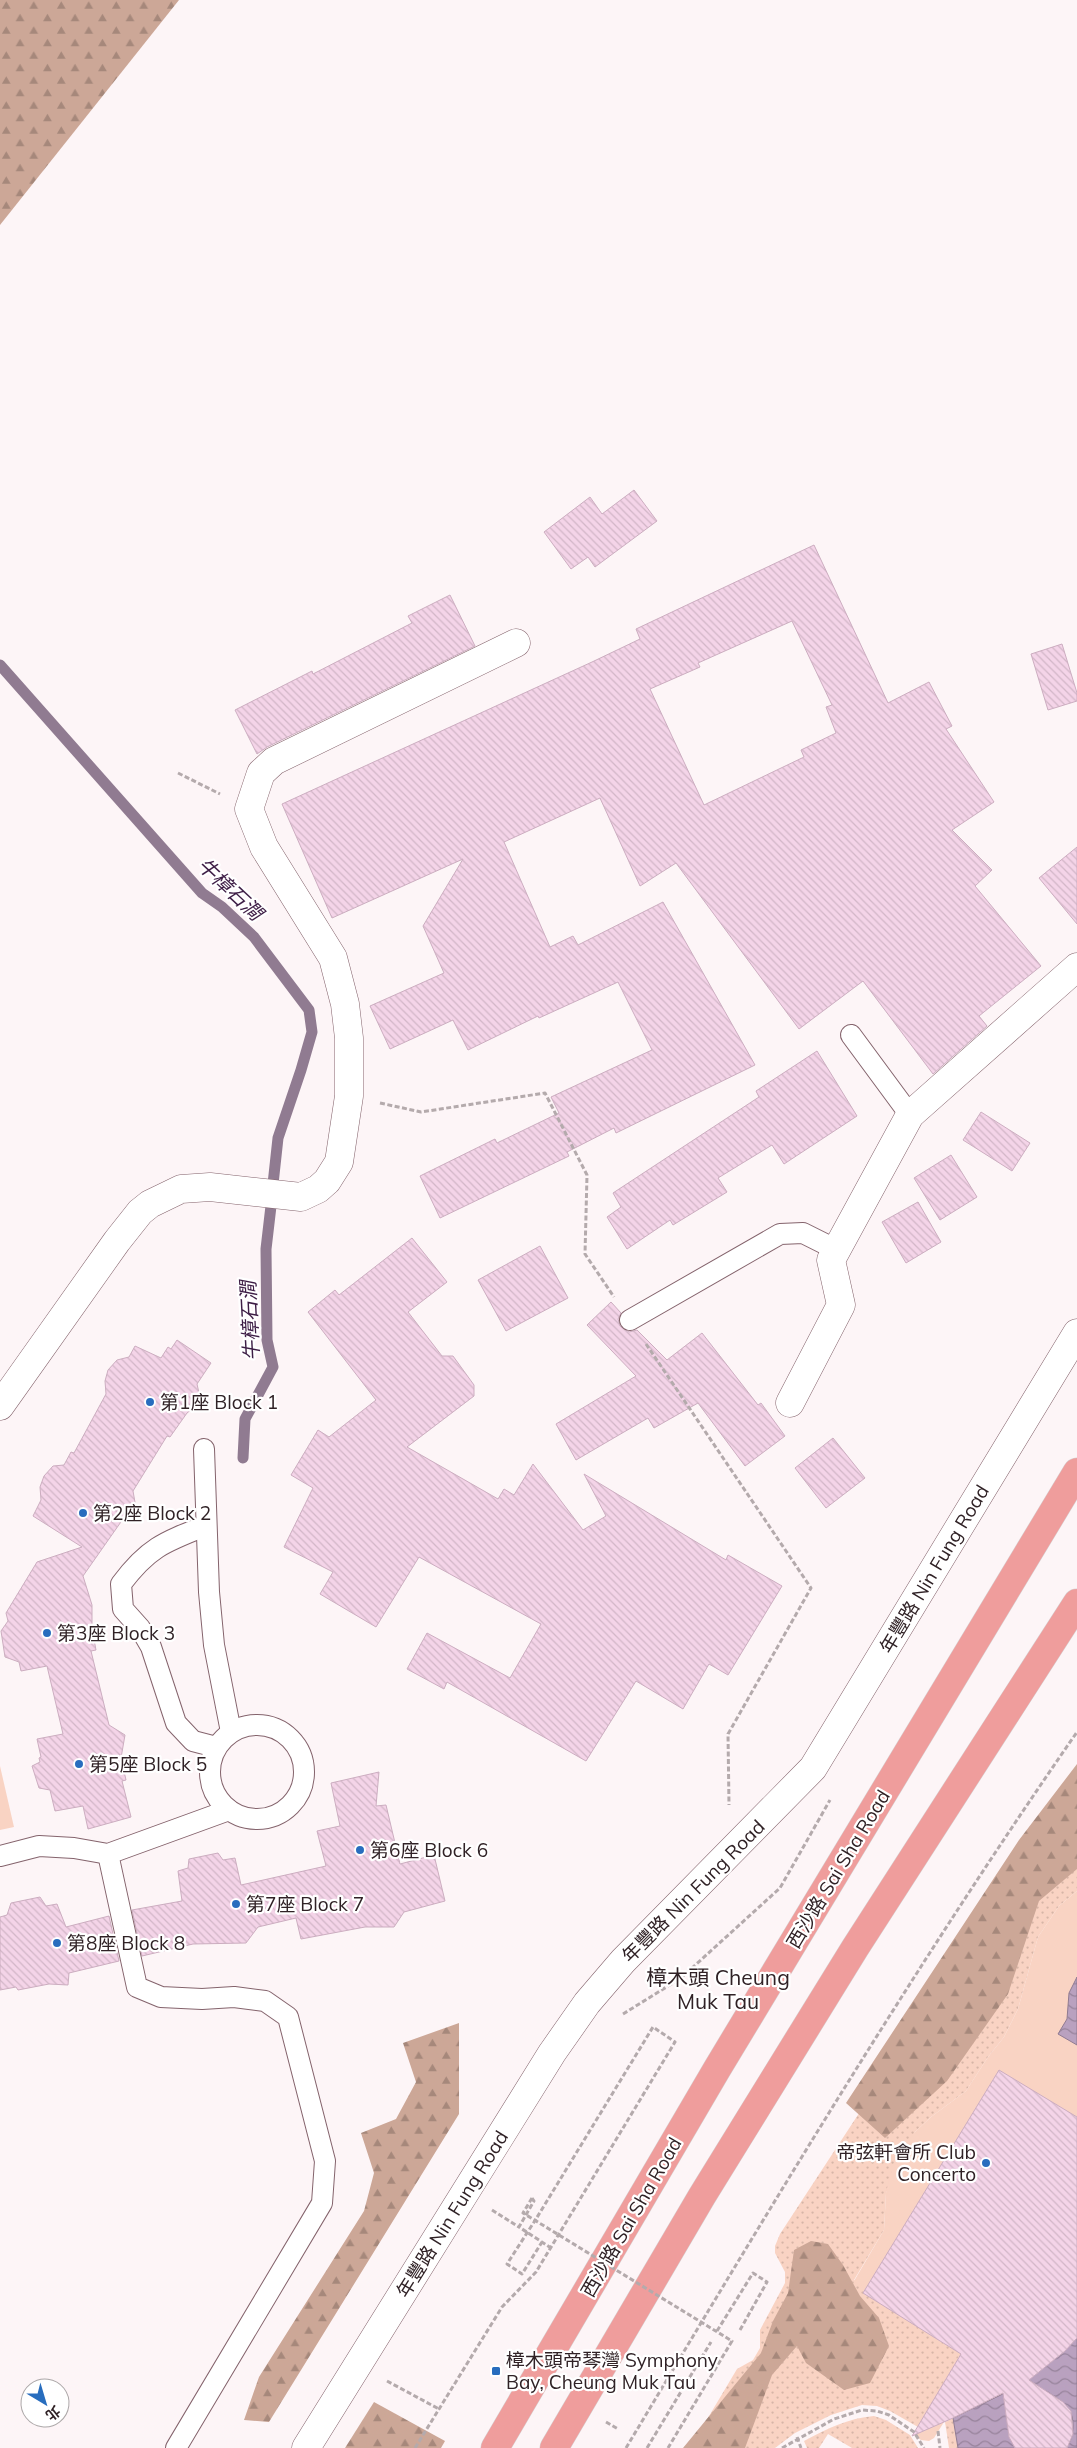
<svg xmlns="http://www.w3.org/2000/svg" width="1077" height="2448" font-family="Mulish,'Noto Sans TC',sans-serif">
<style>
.grass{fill:url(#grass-dots)}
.forest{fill:url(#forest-firs)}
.garden{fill:#f9d3c3}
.water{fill:url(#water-waves);stroke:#907b91}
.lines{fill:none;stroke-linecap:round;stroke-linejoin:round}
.stream{stroke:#907b91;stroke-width:11}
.building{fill:url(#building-back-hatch);stroke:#ccadc0;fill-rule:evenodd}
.service-casing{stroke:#84636c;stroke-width:22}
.minor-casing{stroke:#84636c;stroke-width:29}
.primary-casing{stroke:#d6d3d4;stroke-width:29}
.path{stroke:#b4aaac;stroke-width:3;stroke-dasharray:5 2.5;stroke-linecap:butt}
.service{stroke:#fff;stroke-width:20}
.minor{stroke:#fff;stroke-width:28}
.primary{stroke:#ef9d9c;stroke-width:28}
.path-bridge{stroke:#b4aaac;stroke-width:3;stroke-dasharray:5 2.5;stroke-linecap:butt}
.poi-dot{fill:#286dbe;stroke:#fff;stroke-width:2}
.labels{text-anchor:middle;stroke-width:4.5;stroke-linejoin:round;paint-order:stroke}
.poi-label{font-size:19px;fill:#302226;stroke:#fff;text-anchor:start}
.street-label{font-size:19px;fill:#302226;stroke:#fff}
.water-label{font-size:20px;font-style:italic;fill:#3d1d45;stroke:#fff}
.quarter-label{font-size:21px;fill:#302226;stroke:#fff}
</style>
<defs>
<pattern id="grass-dots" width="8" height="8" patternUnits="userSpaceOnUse" patternTransform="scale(1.25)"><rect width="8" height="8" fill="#f9d3c3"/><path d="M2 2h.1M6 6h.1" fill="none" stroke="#d6b5a7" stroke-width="1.8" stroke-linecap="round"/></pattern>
<pattern id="forest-firs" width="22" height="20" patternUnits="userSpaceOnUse" patternTransform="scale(1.25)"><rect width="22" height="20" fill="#cca797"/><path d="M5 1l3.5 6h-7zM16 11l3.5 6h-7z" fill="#a6887b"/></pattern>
<pattern id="water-waves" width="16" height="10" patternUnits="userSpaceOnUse" patternTransform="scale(1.25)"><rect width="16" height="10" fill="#b9a1bf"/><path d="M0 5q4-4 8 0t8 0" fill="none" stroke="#97839b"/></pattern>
<pattern id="building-back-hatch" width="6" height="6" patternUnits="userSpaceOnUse" patternTransform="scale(1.25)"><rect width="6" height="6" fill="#f4d4e8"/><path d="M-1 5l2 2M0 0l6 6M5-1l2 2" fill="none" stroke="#d2b6c7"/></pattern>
</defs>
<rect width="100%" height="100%" fill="#fdf5f7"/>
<g class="grass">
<polygon points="1077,1780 1077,1891 1059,1906 1038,1937 1018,2009 1004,2037 988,2057 966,2091 931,2117 915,2132 886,2193 884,2230 854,2280 867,2288 869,2296 961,2354 918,2427 890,2411 877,2406 862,2405 831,2415 795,2433 775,2448 690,2448 737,2369 753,2360 760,2348 760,2330 785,2283 785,2272 775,2253 775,2246 780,2234"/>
<path d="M874,2416L886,2420L910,2435L918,2448H852L828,2434L819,2448H807L804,2441C827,2429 848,2418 874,2416Z"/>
<polygon points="953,2418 958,2448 949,2448 945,2422"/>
</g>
<g class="forest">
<polygon points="0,0 179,0 0,225"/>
<polygon points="1077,1764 1077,1869 1039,1901 1008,1994 947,2081 885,2138 846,2103 1019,1840"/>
<polygon points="459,2023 459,2114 269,2422 244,2420 259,2377 364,2211 374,2173 361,2133 396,2119 416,2082 403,2043"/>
<polygon points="811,2241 828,2244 843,2265 860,2296 879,2318 889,2346 870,2383 844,2390 806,2363 797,2346 772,2375 745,2448 683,2448 761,2353 773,2321 788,2293 794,2250"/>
<polygon points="374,2402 445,2441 441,2448 345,2448"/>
</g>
<g class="garden">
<polygon points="0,1766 14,1827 0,1830"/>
<path d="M1077,1891V2338L1065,2351L1024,2383C1051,2398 1077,2403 1069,2444L1009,2391L944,2422L934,2438L929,2441L921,2440L917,2437V2428L960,2354L869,2296L866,2288L854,2281L884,2230L886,2193L890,2175L901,2151L915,2132L931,2117L966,2091L988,2057L1004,2037L1018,2009L1038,1937L1059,1906Z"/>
</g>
<g class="water">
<polygon points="1077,1977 1077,2045 1058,2034 1067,2019 1069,1993"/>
<path d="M1077,2338V2448H1065C1071,2442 1073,2435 1073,2426C1074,2398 1044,2393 1023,2383L1064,2351Z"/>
<polygon points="1009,2391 1016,2448 958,2448 953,2418"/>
</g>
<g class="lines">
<g class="stream">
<polyline points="0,665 202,893 222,907 254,937 309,1010 312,1032 301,1070 278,1138 273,1184"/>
<polyline points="243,1458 245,1419 273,1367 267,1340 266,1249 271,1206"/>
</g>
</g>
<g class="building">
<polygon points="634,490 657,521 595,567 588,557 571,569 544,532 590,497 602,514"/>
<path d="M814,545L888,703L929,682L952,726L946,729L994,802L952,830L992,870L975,886L1041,966L979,1016L987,1026L933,1074L863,981L799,1029L676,863L640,886L600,798L504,842L550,947L573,936L578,945L663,902L755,1065L616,1133L614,1128L567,1152L569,1156L440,1218L420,1176L495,1139L497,1143L559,1113L551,1097L652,1050L618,982L539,1018L538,1016L468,1050L453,1020L390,1049L370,1006L444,973L423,926L463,859L332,918L282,804L592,662L640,639L636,629ZM792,621L832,705L826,707L836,733L801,750L804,757L704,805L650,689L700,667L698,663Z"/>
<polygon points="450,595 475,646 267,747 257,754 235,710 312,671 313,674 412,623 408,616"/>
<polygon points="1062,644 1077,693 1077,701 1048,710 1031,654"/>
<polygon points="1077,847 1077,924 1039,878"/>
<polygon points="817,1051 857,1116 784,1164 772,1145 718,1178 727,1192 673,1225 670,1220 627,1249 607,1217 621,1207 613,1193 759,1097 756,1091"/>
<polygon points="981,1112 1030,1143 1012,1171 963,1140"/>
<polygon points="951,1155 977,1197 940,1220 914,1178"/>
<polygon points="918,1202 941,1242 906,1263 882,1222"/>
<polygon points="412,1238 447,1282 408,1312 442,1356 453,1356 474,1385 474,1396 407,1447 498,1499 504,1489 514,1495 533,1464 583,1530 606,1516 584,1474 726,1560 728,1555 782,1586 728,1675 709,1664 683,1709 636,1681 586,1761 447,1682 444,1689 407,1669 427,1633 510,1678 541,1624 419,1557 376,1627 320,1594 333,1572 284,1547 313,1488 291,1475 318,1430 329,1437 376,1400 308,1312 335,1290 339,1295"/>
<polygon points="540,1246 568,1298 506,1331 478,1280"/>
<polygon points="611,1302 621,1313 618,1319 620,1326 629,1332 637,1330 667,1360 702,1333 758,1405 761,1403 785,1436 745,1466 698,1403 654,1428 648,1418 576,1460 556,1424 636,1376 587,1325"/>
<polygon points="177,1340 211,1363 197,1384 201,1402 187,1413 170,1437 167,1436 133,1491 136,1508 123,1519 83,1576 92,1605 92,1629 96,1650 91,1651 109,1725 125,1735 121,1758 126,1780 122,1781 131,1817 88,1829 83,1806 55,1811 50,1790 39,1788 32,1766 40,1762 39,1758 41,1757 37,1739 63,1734 47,1666 21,1671 19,1662 5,1657 1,1631 8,1621 6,1613 37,1562 82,1547 33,1516 41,1500 40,1487 44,1476 53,1466 64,1465 71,1452 74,1453 106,1394 105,1381 108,1370 117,1360 129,1357 135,1346 161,1358 168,1347 171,1349"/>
<polygon points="833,1438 865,1478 826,1508 795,1468"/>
<polygon points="379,1772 376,1806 386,1805 400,1864 434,1855 445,1901 404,1912 394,1927 365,1927 301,1939 296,1918 258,1927 246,1943 193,1944 142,1956 132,1910 182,1901 178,1871 188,1868 189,1859 218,1853 223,1860 235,1858 241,1885 326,1866 317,1831 340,1826 331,1783"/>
<polygon points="40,1897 46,1906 57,1904 66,1927 109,1916 119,1961 69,1973 68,1985 49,1984 18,1990 16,1987 0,1990 0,1917 7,1915 11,1903"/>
<polygon points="999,2070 1077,2117 1077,2338 1065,2351 1029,2380 1063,2402 1071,2411 1073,2434 1067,2448 1015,2448 1009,2437 1003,2393 953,2418 912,2436 961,2354 863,2293"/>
</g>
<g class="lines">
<g class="service-casing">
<g id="service">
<polyline points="851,1035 910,1115"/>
<polyline points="630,1320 780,1234 803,1233 837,1250"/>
<polyline points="204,1449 209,1592 214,1645 231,1732"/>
<path d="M205,1526C164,1542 148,1548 121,1584L123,1609L140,1628L151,1647L176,1723L193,1741L216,1747"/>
<circle cx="257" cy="1772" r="47"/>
<polyline points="108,1854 137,1987 161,1997 202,1999 234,1997 265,2001 288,2017 325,2161 322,2203 176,2448"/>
<polyline points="0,1856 39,1846 74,1848 108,1854 229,1810"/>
</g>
</g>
<g class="minor-casing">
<g id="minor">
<polyline points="790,1403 841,1305 831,1260 910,1115 1077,967"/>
<polyline points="0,1406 117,1241 140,1212 150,1204 181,1189 210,1187 301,1197 318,1189 327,1181 339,1162 349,1096 349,1038 345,1004 333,958 264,847 249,809 261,773 274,761 516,643"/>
<polyline points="306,2448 552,2053 587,2003 623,1961 813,1768 1077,1333"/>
</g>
</g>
<g class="primary-casing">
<g id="primary">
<polyline points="495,2448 717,2069 1077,1472"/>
<polyline points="554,2448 702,2196 855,1948 1077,1603"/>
</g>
</g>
<g class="path">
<polyline points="178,773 220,794"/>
<polyline points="380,1103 421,1112 545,1093 587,1175 585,1254 614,1297"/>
<polyline points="646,1344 811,1588 728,1734 729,1805"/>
<polyline points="623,2014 681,1978 780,1888 830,1800"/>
<polyline points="532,2198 534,2201 519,2227 551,2248"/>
<polyline points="492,2210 519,2227"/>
<polyline points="717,2331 753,2273 767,2282 740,2330"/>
<polyline points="387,2381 439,2409"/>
<polyline points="606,2422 618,2429"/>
<polyline points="938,2431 940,2448"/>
<polyline points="797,2437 801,2448"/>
<polyline points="415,2448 502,2307 536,2272 675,2042 653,2027 536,2219"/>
<path d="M626,2448C771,2206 916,1964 1077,1732"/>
<polyline points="647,2448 711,2342"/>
<polyline points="782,2448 834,2419 862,2410 877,2411 889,2415 914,2432 924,2448"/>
</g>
<use href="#service" class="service"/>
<use href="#minor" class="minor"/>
<use href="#primary" class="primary"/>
<g class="path-bridge">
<polyline points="532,2198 523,2213 732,2341 668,2448"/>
<polyline points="536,2219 507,2264 522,2274 542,2242"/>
</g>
</g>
<g class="poi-dot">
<circle cx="150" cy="1402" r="5"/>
<circle cx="83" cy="1513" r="5"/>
<circle cx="47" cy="1633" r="5"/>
<circle cx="79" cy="1764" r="5"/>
<circle cx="360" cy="1850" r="5"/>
<circle cx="236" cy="1904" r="5"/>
<circle cx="57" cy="1943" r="5"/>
<circle cx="986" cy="2163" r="5"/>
<rect x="491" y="2366" width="10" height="10" rx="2.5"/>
</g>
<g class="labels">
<g class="poi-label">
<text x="160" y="1409">第1座 Block 1</text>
<text x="93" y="1520">第2座 Block 2</text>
<text x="57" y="1640">第3座 Block 3</text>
<text x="89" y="1771">第5座 Block 5</text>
<text x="370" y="1857">第6座 Block 6</text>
<text x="246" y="1911">第7座 Block 7</text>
<text x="67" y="1950">第8座 Block 8</text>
<text x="976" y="2159" text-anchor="end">帝弦軒會所 Club<tspan x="976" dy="22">Concerto</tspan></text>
<text x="506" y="2367">樟木頭帝琴灣 Symphony<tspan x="506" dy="22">Bay, Cheung Muk Tau</tspan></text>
</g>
<g class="street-label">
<text transform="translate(934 1569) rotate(-59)" y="7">年豐路 Nin Fung Road</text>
<text transform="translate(838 1869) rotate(-59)" y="7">西沙路 Sai Sha Road</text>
<text transform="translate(693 1891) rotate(-45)" y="7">年豐路 Nin Fung Road</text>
<text transform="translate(452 2214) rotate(-58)" y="7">年豐路 Nin Fung Road</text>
<text transform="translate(631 2217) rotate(-60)" y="7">西沙路 Sai Sha Road</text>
</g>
<g class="water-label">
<text transform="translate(230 889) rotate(43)" y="7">牛樟石澗</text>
<text transform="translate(250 1321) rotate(-93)" y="7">牛樟石澗</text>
</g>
<g class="quarter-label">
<text x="718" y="1985">樟木頭 Cheung<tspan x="718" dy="24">Muk Tau</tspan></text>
</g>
</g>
<g transform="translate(45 2403) rotate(142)"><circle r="24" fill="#ffffff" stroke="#aca7a8"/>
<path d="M0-4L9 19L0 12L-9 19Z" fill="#286dbe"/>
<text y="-8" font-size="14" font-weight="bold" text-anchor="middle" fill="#302226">北</text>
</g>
</svg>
